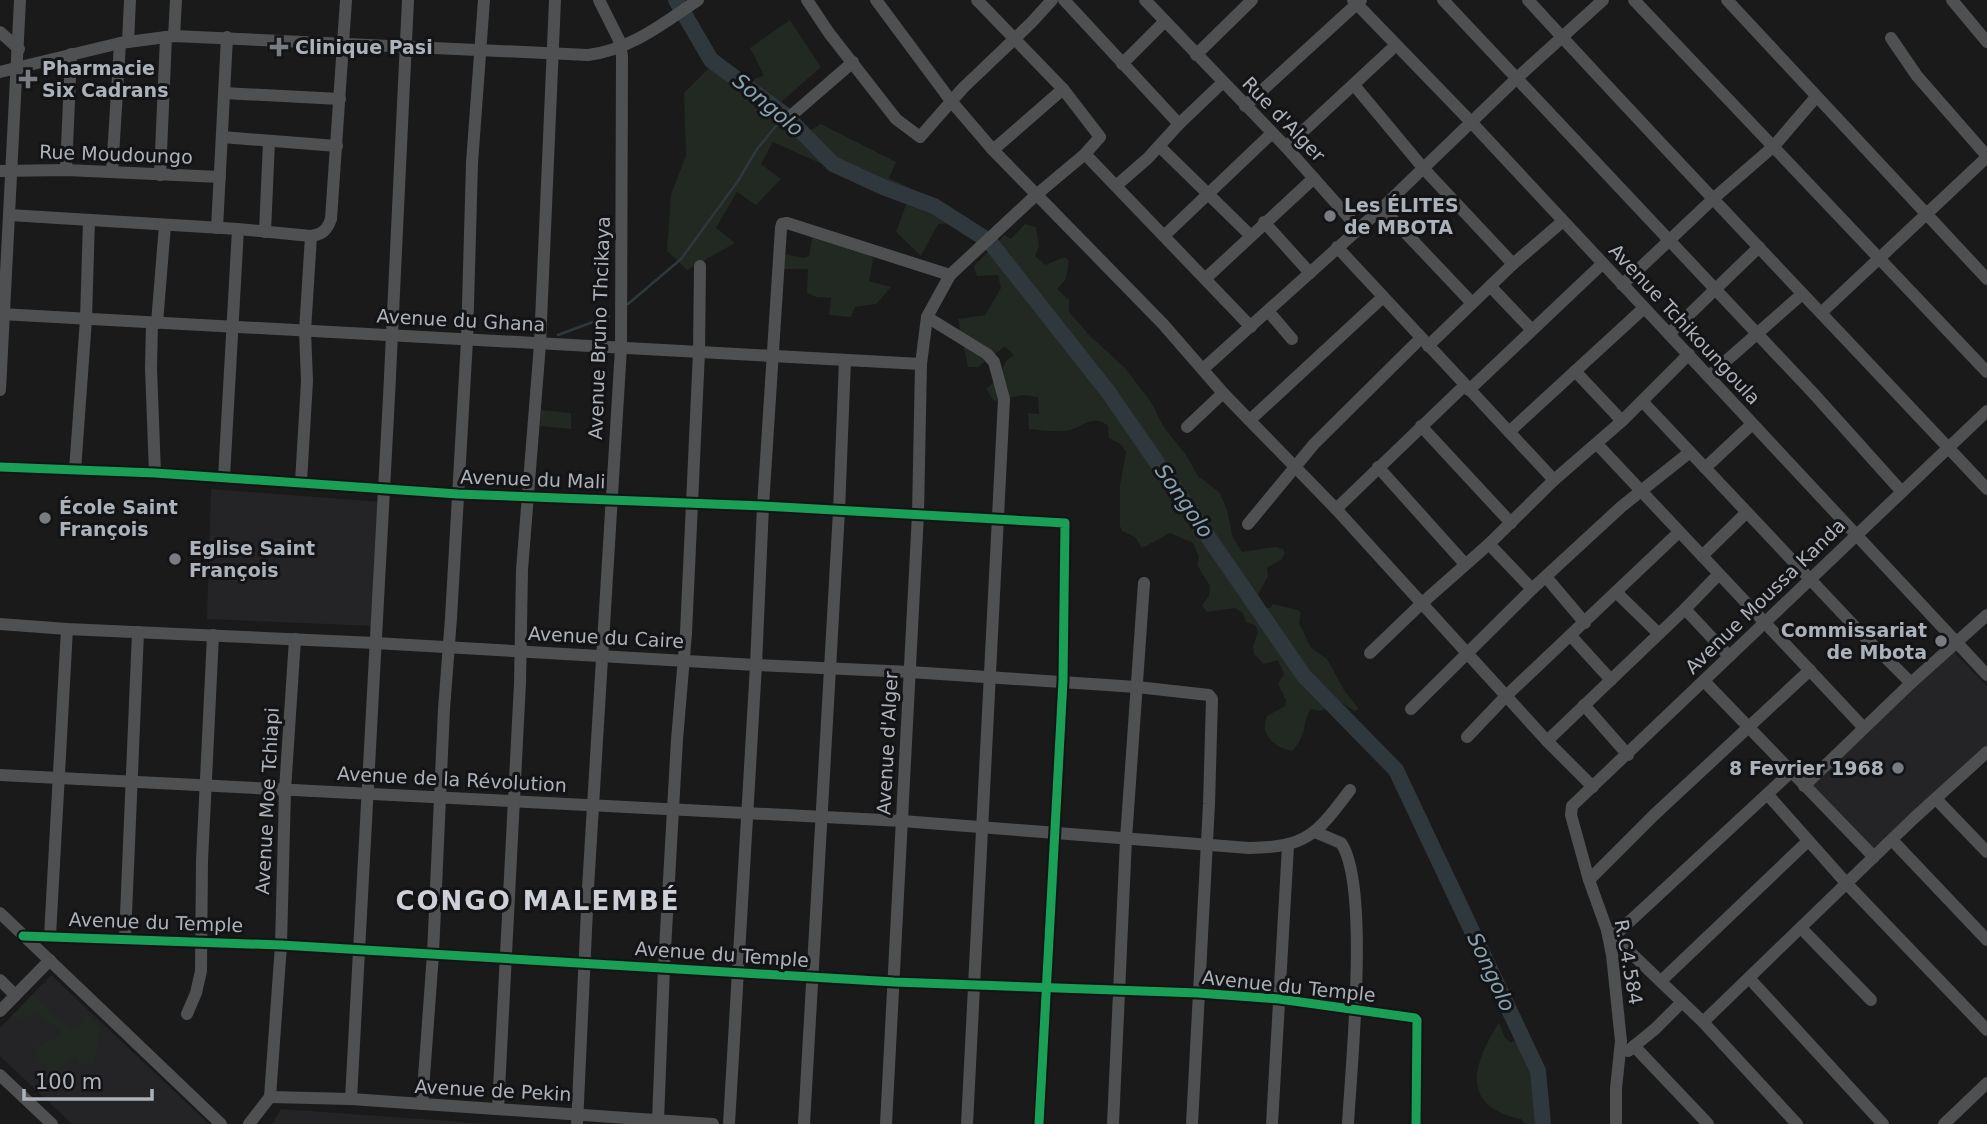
<svg xmlns="http://www.w3.org/2000/svg" width="1987" height="1124" font-family="'DejaVu Sans',sans-serif">
<style>
.built{fill:#242426}
.green{fill:#222822}
.lines{fill:none;stroke-linecap:round;stroke-linejoin:round}
.stream{stroke:#2f383d;stroke-width:2.5}
.river{stroke:#2f383d;stroke-width:16}
.minor{stroke:#4e5052;stroke-width:12}
.cycleway-casing{stroke:#141416;stroke-width:13}
.cycleway{stroke:#1a9f57;stroke-width:9}
.poi-dot{fill:#797d81;stroke:#141416;stroke-width:2.5}
.labels{text-anchor:middle;stroke-width:6;stroke-linejoin:round;paint-order:stroke}
.poi-label{font-size:19px;font-weight:bold;fill:#acb2b9;stroke:#141416;text-anchor:start}
.street-label{font-size:19px;fill:#acb2b9;stroke:#141416}
.water-label{font-size:21px;font-style:italic;fill:#86a2b1;stroke:#141416}
.district-label{font-size:26px;font-weight:bold;letter-spacing:2px;fill:#cdd0d6;stroke:#141416}
</style>
<rect width="100%" height="100%" fill="#1a1a1a"/>
<g class="built">
<polygon points="211,489 381,502 374,626 207,619"/>
<polygon points="1953,651 1987,686 1987,749 1873,852 1810,787"/>
<polygon points="51,975 209,1124 72,1124 0,1056 0,1028"/>
<polygon points="281,1109 491,1124 272,1124"/>
</g>
<g class="green">
<polygon points="790,20 821,67 780,103 809,131 821,124 896,162 889,178 922,194 980,231 976,236 953,223 938,224 921,256 896,232 907,202 773,142 761,164 781,179 756,205 737,192 716,228 735,243 687,270 667,251 671,194 686,156 684,93 710,67 738,87 764,75 750,48"/>
<path d="M1025,224L1036,227L1039,246L1035,256L1045,265L1065,257L1069,261L1066,279L1057,289L1069,300V312L1090,336L1125,368L1151,402L1163,426L1186,455L1198,476L1220,493L1227,510L1233,538L1242,552L1275,547L1283,549L1285,553L1282,559L1267,568L1268,576L1256,599L1258,603L1265,608H1270L1273,604L1298,610L1301,613L1299,623L1311,648L1327,659L1344,690L1359,709L1355,711C1334,699 1311,680 1297,660C1283,641 1281,628 1261,611L1204,523L1190,507L1152,446L1119,401L1111,386L1068,336L1066,345L1083,364L1130,426L1155,462L1164,480L1189,510L1195,523C1220,556 1243,589 1267,623C1289,655 1301,683 1334,705L1320,711L1311,709C1302,723 1307,736 1292,751C1275,748 1259,735 1267,716L1285,706L1286,700L1278,684L1284,674L1278,660L1264,664L1254,654L1253,646L1258,632L1255,625L1246,622L1243,613L1235,608L1207,612L1202,605L1209,596L1210,586L1197,565L1199,557L1193,543L1170,533L1142,548L1135,537L1122,531L1120,526V485L1126,452L1122,445L1109,438L1108,426C1094,414 1084,426 1070,430C1059,433 1042,430 1029,429L1028,413L1039,414L1038,397L1023,395L994,401L986,389L1001,376L1005,362L1014,355L1003,345L1004,347L978,367H968L958,319L985,315L1001,288L998,275L977,276L974,266L1005,235L1011,239Z"/>
<polygon points="813,232 870,252 873,259 869,281 891,287 876,304 855,307 851,317 829,315 831,298 816,297 807,293 808,269 783,269 784,254 804,258 809,256"/>
<polygon points="541,410 571,413 571,429 540,426"/>
<path d="M33,995L70,1029L80,1027L87,1014L104,1032L99,1033L95,1061L88,1066L79,1062L75,1056L53,1074C45,1065 34,1061 36,1047L59,1036L60,1032L54,1025L34,1013L28,1017L10,1018Z"/>
<path d="M1499,1023L1505,1038L1511,1043L1519,1038L1535,1071L1540,1124H1524L1521,1119C1460,1107 1472,1064 1499,1023Z"/>
</g>
<g class="lines">
<g class="stream">
<polyline points="628,304 681,259 738,181 757,149 785,115"/>
<polyline points="558,335 609,316"/>
</g>
<polyline class="river" points="676,0 711,60 785,115 833,164 883,187 934,206 989,241 1109,393 1304,676 1396,770 1538,1071 1543,1124"/>
<g class="minor">
<polyline points="807,0 829,33 896,119 920,137 963,88 1031,23 1052,0"/>
<polyline points="876,0 951,101 993,150 1163,324 1223,393 1336,509 1547,741 1593,787"/>
<polyline points="1064,0 1179,124"/>
<polyline points="1145,0 1286,147 1359,229"/>
<polyline points="1353,0 1472,123 1987,675"/>
<polyline points="1443,0 1814,394 1902,492"/>
<path d="M1528,0C1679,165 1834,326 1987,489"/>
<polyline points="1634,0 1987,372"/>
<polyline points="1727,0 1987,279"/>
<polyline points="1952,0 1987,42"/>
<polyline points="0,32 19,49"/>
<polyline points="174,36 176,0"/>
<polyline points="1891,38 1917,76 1987,156"/>
<polyline points="128,42 130,0"/>
<polyline points="1196,55 1252,0"/>
<polyline points="1122,64 1165,21"/>
<path d="M0,72L120,43L174,36L588,55C630,50 664,23 698,0"/>
<polyline points="1354,85 1424,169 1513,264"/>
<polyline points="224,93 340,99"/>
<polyline points="1245,106 1361,0"/>
<polyline points="793,114 853,62"/>
<polyline points="222,137 337,146"/>
<polyline points="1159,146 1250,235"/>
<polyline points="1286,147 1396,45"/>
<polyline points="993,150 1063,89"/>
<polyline points="1085,154 1251,327"/>
<polyline points="66,170 71,54"/>
<polyline points="0,171 66,170 220,177"/>
<polyline points="112,172 120,43"/>
<polyline points="160,175 166,37"/>
<polyline points="1117,185 1148,158 1179,124 1222,83"/>
<polyline points="1382,208 1472,303"/>
<path d="M9,215L238,229L311,236C323,234 327,230 331,219L346,0"/>
<polyline points="1264,222 1310,273"/>
<polyline points="217,228 227,37"/>
<polyline points="265,232 269,141"/>
<polyline points="1165,235 1272,133"/>
<polyline points="1337,247 1554,480"/>
<polyline points="1206,278 1314,178"/>
<polyline points="1622,285 1714,198 1774,146 1816,97"/>
<polyline points="1490,286 1532,330"/>
<polyline points="1268,311 1292,339"/>
<polyline points="1821,313 1987,157"/>
<polyline points="0,314 921,364"/>
<polyline points="927,317 987,354 994,362 1004,399 967,1124"/>
<polyline points="152,323 151,368 155,473"/>
<polyline points="157,323 165,225"/>
<polyline points="1669,334 1759,247"/>
<polyline points="1428,346 1513,264 1563,221"/>
<polyline points="1203,369 1382,208 1517,78 1603,0"/>
<polyline points="1575,371 1622,421"/>
<polyline points="1709,376 1801,295"/>
<polyline points="0,390 20,0"/>
<polyline points="1469,390 1602,264"/>
<polyline points="1642,401 1859,631 1911,683"/>
<polyline points="1250,420 1383,297"/>
<polyline points="1421,426 1511,523"/>
<polyline points="1187,427 1223,393"/>
<polyline points="1509,432 1644,308"/>
<polyline points="1597,444 1864,728"/>
<polyline points="0,467 155,473 458,494 763,506 1065,523 1063,681 1039,1124"/>
<polyline points="1378,467 1465,564"/>
<polyline points="1705,468 1752,424"/>
<polyline points="75,470 86,319 89,220"/>
<polyline points="224,477 238,229"/>
<polyline points="301,482 307,381 305,331 311,236"/>
<polyline points="1336,509 1465,385"/>
<polyline points="1248,524 1314,444 1421,338"/>
<polyline points="1489,544 1532,589"/>
<polyline points="1702,556 1746,513"/>
<polyline points="1546,577 1585,623"/>
<polyline points="1617,593 1658,633"/>
<polyline points="1685,609 1729,656"/>
<polyline points="0,624 67,629 375,643 756,665 910,672 1137,687 1209,695 1212,699 1209,804 1192,1124"/>
<polyline points="1571,636 1611,680"/>
<polyline points="1370,653 1421,604 1489,544 1554,480 1622,421 1689,354"/>
<polyline points="1704,681 1874,857"/>
<polyline points="1584,705 1628,755"/>
<polyline points="1411,709 1532,589 1621,507 1690,452"/>
<polyline points="1467,737 1506,696 1679,532"/>
<polyline points="1547,741 1685,609 1718,575"/>
<path d="M0,775L902,821L1249,848C1307,847 1316,835 1350,790"/>
<polyline points="1804,786 1911,683 1987,615"/>
<polyline points="1768,795 1847,884 1987,1030"/>
<polyline points="1936,799 1987,852"/>
<path d="M1315,832L1341,843C1370,885 1351,1067 1348,1124"/>
<polyline points="1892,840 1987,940"/>
<polyline points="1589,880 1654,815 1810,670"/>
<polyline points="0,913 221,1124"/>
<polyline points="1801,928 1871,1000"/>
<polyline points="1607,930 1703,1022 1797,1124"/>
<polyline points="23,936 281,945 894,982 1198,993 1279,999 1415,1018 1417,1020 1416,1124"/>
<polyline points="50,936 67,629"/>
<polyline points="1614,936 1791,772"/>
<polyline points="125,938 138,632"/>
<polyline points="1749,978 1883,1124"/>
<polyline points="0,980 15,995"/>
<polyline points="1661,981 1808,841"/>
<polyline points="0,1011 50,960"/>
<polyline points="187,1014 196,993 201,971 202,861 213,635"/>
<polyline points="1703,1022 1913,819 1987,752"/>
<polyline points="1634,1046 1708,1124"/>
<polyline points="1628,1051 1655,1029 1682,1002"/>
<polyline points="0,1075 52,1124"/>
<polyline points="270,1097 351,1099 713,1124"/>
<polyline points="351,1099 389,397 408,0"/>
<polyline points="422,1104 433,954 444,709 451,618 467,340 472,163 484,0"/>
<polyline points="498,1109 520,683 522,570 540,344 555,0"/>
<polyline points="658,1121 664,967 677,740 686,633 699,352 700,266"/>
<polyline points="249,1124 270,1097 281,945 285,790 295,639"/>
<polyline points="577,1124 588,888 621,348 622,56 619,40 599,0"/>
<polyline points="729,1124 756,665 763,506 781,228 782,224 787,223 950,275"/>
<polyline points="804,1124 839,511 845,360"/>
<polyline points="886,1124 918,514 921,364 927,317 950,275 1036,195 1085,154 1100,137 1063,89 977,0"/>
<polyline points="1113,1124 1126,839 1144,583"/>
<polyline points="1272,1124 1288,846"/>
<polyline points="1616,1124 1616,1088 1621,1041 1612,955 1607,930 1589,880 1571,815 1572,806 1987,411"/>
<polyline points="1944,1124 1987,1083"/>
</g>
<g class="cycleway-casing">
<g id="cycleway">
<polyline points="0,467 155,473 458,494 763,506 1065,523 1063,681 1039,1124"/>
<polyline points="23,936 281,945 894,982 1198,993 1279,999 1415,1018 1417,1020 1416,1124"/>
</g>
</g>
<use href="#cycleway" class="cycleway"/>
</g>
<g class="poi-dot">
<path d="M275.5 36.5h7v7h7v7h-7v7h-7v-7h-7v-7h7z"/>
<path d="M24.5 68.5h7v7h7v7h-7v7h-7v-7h-7v-7h7z"/>
<circle cx="1330" cy="216" r="7"/>
<circle cx="45" cy="518" r="7"/>
<circle cx="175" cy="559" r="7"/>
<circle cx="1941" cy="641" r="7"/>
<circle cx="1898" cy="768" r="7"/>
</g>
<g class="labels">
<g class="poi-label">
<text x="295" y="54">Clinique Pasi</text>
<text x="42" y="75">Pharmacie<tspan x="42" dy="22">Six Cadrans</tspan></text>
<text x="1344" y="212">Les ÉLITES<tspan x="1344" dy="22">de MBOTA</tspan></text>
<text x="59" y="514">École Saint<tspan x="59" dy="22">François</tspan></text>
<text x="189" y="555">Eglise Saint<tspan x="189" dy="22">François</tspan></text>
<text x="1927" y="637" text-anchor="end">Commissariat<tspan x="1927" dy="22">de Mbota</tspan></text>
<text x="1884" y="775" text-anchor="end">8 Fevrier 1968</text>
</g>
<g class="street-label">
<text transform="translate(1284 119) rotate(46)" y="7">Rue d'Alger</text>
<text transform="translate(116 154) rotate(2)" y="7">Rue Moudoungo</text>
<text transform="translate(461 320) rotate(3)" y="7">Avenue du Ghana</text>
<text transform="translate(1685 324) rotate(47)" y="7">Avenue Tchikoungoula</text>
<text transform="translate(599 328) rotate(-88)" y="7">Avenue Bruno Thcikaya</text>
<text transform="translate(533 479) rotate(2)" y="7">Avenue du Mali</text>
<text transform="translate(1765 596) rotate(-44)" y="7">Avenue Moussa Kanda</text>
<text transform="translate(606 637) rotate(3)" y="7">Avenue du Caire</text>
<text transform="translate(887 743) rotate(-87)" y="7">Avenue d'Alger</text>
<text transform="translate(452 779) rotate(3)" y="7">Avenue de la Révolution</text>
<text transform="translate(267 801) rotate(-87)" y="7">Avenue Moe Tchiapi</text>
<text transform="translate(156 922) rotate(2)" y="7">Avenue du Temple</text>
<text transform="translate(722 954) rotate(4)" y="7">Avenue du Temple</text>
<text transform="translate(1629 962) rotate(80)" y="7">R.C4.584</text>
<text transform="translate(1289 986) rotate(6)" y="7">Avenue du Temple</text>
<text transform="translate(493 1090) rotate(3)" y="7">Avenue de Pekin</text>
</g>
<g class="water-label">
<text transform="translate(768 105) rotate(40)" y="7">Songolo</text>
<text transform="translate(1184 501) rotate(55)" y="7">Songolo</text>
<text transform="translate(1491 972) rotate(65)" y="7">Songolo</text>
</g>
<g class="district-label">
<text x="538" y="910">CONGO MALEMBÉ</text>
</g>
</g>
<path d="M24 1089v10h128v-10" fill="none" stroke="#acb2b9" stroke-width="3.5"/>
<text x="35" y="1089" font-size="21" fill="#acb2b9" stroke="#141416" stroke-width="5" paint-order="stroke">100 m</text>
</svg>
